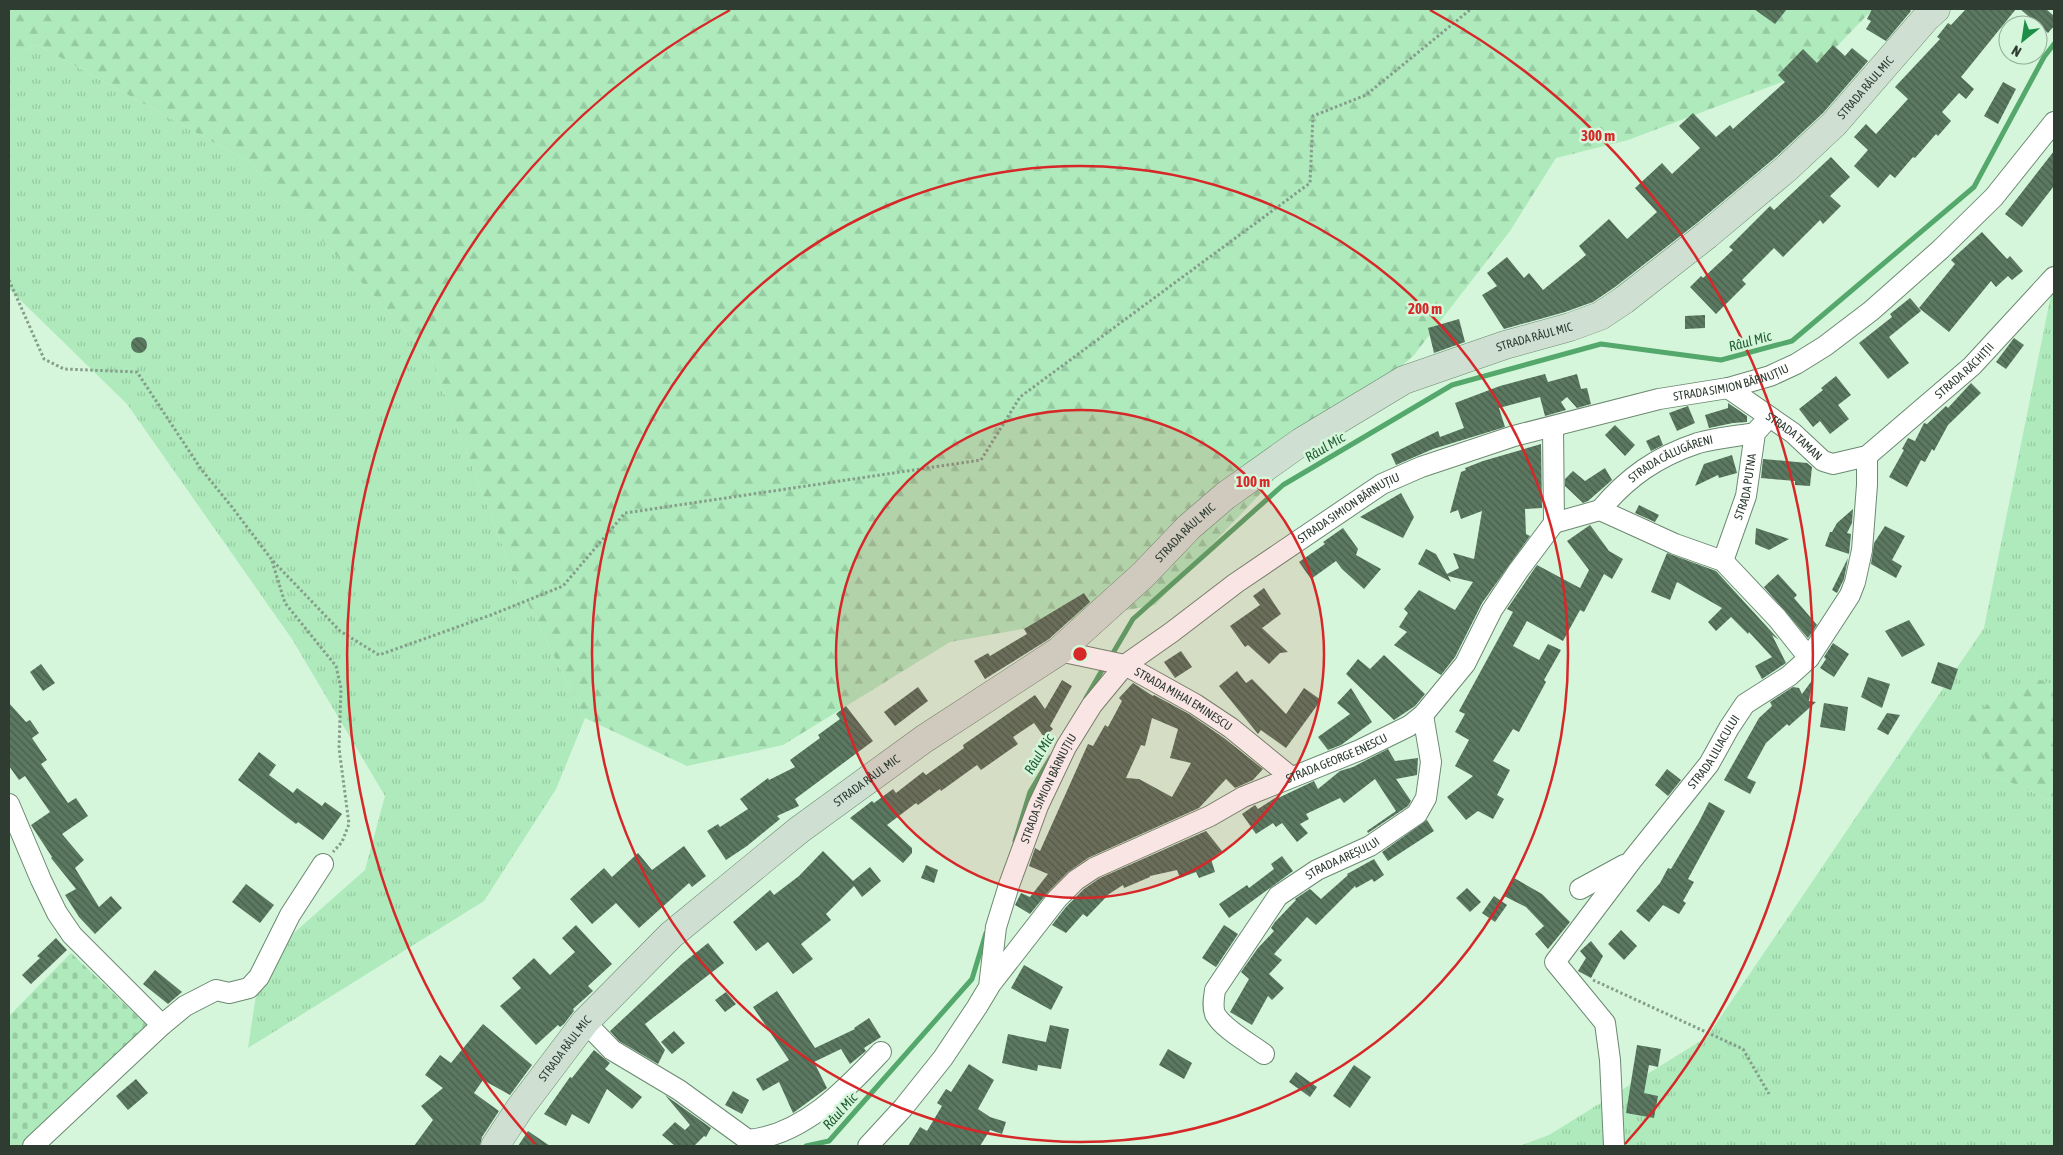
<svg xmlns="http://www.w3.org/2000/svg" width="2063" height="1155" font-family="'Asap Condensed',sans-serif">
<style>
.grass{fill:url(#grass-tufts)}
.forest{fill:url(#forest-firs)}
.cemetery{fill:url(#cemetery-stones)}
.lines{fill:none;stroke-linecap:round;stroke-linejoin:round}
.stream{stroke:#55a86b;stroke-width:5}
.building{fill:url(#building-back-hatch);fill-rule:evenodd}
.street-casing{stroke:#6b8971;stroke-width:22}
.secondary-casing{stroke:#6b8971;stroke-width:29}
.path{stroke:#859d8a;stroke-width:3;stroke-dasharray:2.5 2.5;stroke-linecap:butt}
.street{stroke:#fff;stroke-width:20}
.secondary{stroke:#cfe0d3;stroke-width:28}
.ring{fill:none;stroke:#d62828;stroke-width:2.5}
.labels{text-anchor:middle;stroke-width:5;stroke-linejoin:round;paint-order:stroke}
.street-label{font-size:12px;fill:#2f3c32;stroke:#d5f6db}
.water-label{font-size:14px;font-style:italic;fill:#225d34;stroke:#d5f6db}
.centre{fill:#d62828;stroke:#d5f6db;stroke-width:2.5}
.ring-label{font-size:15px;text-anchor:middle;font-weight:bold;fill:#d62828;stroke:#d5f6db;stroke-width:5;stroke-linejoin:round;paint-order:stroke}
</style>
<defs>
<pattern id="grass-tufts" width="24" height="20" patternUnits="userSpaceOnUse" patternTransform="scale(1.25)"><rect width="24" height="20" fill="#aeeabb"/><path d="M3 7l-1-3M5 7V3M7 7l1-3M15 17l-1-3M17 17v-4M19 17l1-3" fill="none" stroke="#96caa1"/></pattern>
<pattern id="forest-firs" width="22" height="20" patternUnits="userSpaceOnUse" patternTransform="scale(1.25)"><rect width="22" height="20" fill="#aeeabb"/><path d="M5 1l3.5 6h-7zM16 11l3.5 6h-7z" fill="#96caa1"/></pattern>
<pattern id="cemetery-stones" width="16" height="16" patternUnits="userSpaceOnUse" patternTransform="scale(1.25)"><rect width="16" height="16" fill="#aeeabb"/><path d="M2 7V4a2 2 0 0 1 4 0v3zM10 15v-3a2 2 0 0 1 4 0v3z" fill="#96caa1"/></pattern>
<pattern id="building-back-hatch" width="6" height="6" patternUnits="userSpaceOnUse" patternTransform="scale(1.25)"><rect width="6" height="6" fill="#5b7861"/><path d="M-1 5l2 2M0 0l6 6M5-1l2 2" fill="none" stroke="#485e4c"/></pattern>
</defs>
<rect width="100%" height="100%" fill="#d5f6db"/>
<g class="grass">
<polygon points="36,44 249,162 430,356 514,576 585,718 556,789 484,901 248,1048 261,962 365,870 385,796 292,639 127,404 9,289 9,63"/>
<polygon points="2054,280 2054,686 2034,677 1994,775 2054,802 2054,1146 1519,1146 1549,1135 1707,1037 1984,628"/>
</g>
<g class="forest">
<polygon points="9,9 1873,9 1814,70 1628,140 1556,158 1510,231 1414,355 1277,476 1155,605 950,642 783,745 687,766 585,718 514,576 430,356 249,162 36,44 9,63"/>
<polygon points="2034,677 2054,686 2054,802 1994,775 1966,718"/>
</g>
<polygon class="cemetery" points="71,953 152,1030 24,1146 12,1146 9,1143 9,1016"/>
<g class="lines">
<g class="stream">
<polyline points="1110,658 1133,619 1283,485 1452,385 1601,344 1721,360 1792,341 1974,187 2044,57 2054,44"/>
<polyline points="1086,698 1105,665"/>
<polyline points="1015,841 1030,792 1051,757"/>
<polyline points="806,1146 829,1141 972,979 986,933"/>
</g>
</g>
<g class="building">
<polygon points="1754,9 1787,9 1775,24"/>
<polygon points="1872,9 1909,9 1911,11 1886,41 1866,29 1871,21 1867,19"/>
<polygon points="1966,9 2016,9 1961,77 1974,89 1966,99 1959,93 1942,112 1951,121 1938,136 1936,134 1915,158 1913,157 1895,178 1890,174 1878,188 1854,166 1868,150 1854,137 1866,124 1876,134 1908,99 1895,87 1940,39 1937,37 1948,23 1951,25"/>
<polygon points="2020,9 2046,9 2054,16 2054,26 2048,33"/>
<polygon points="1833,45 1845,56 1852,48 1868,61 1823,113 1777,156 1697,223 1615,287 1593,302 1565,312 1504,329 1482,295 1497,286 1487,273 1507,257 1524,278 1529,273 1543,290 1586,255 1579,246 1609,219 1627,239 1657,212 1635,188 1662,163 1672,174 1700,148 1679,126 1693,113 1716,137 1730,125 1733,129 1785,82 1778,75 1803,49 1817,63"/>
<polygon points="2003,82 2016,89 1998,124 1984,116"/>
<polygon points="2054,151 2054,186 2022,227 2005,214"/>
<polygon points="1831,157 1850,177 1830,196 1841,206 1823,224 1820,220 1783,257 1774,248 1742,280 1746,284 1716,314 1690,287 1701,276 1703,278 1733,250 1729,247 1770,206 1774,210"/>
<polygon points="1982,232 2007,259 2010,256 2023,271 2012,280 2008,276 1996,287 1991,281 1949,332 1919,308 1955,264 1951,260"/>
<polygon points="1910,298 1921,311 1889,337 1909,363 1888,379 1859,343 1892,317 1890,314"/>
<polygon points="1705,315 1705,328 1685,329 1685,316"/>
<polygon points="1459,319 1465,342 1434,353 1428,328"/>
<circle cx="139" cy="345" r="8"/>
<polygon points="2014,338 2024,345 2006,369 1996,362"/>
<polygon points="1545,374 1548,382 1577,374 1581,389 1587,388 1591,404 1577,408 1567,397 1561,402 1566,410 1545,416 1540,397 1499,408 1505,427 1433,449 1396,465 1391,454 1438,431 1440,437 1464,428 1455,403 1500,386"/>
<polygon points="1836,376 1851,395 1838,405 1849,419 1830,434 1820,421 1813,427 1799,409 1823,390 1821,388"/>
<polygon points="1971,383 1981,393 1948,425 1934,451 1932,449 1925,462 1921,460 1907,487 1889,477 1904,450 1902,449 1908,438 1915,441 1924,423 1927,424 1946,406 1948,408"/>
<polygon points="1728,403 1747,416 1747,422 1733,423 1709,428 1705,415 1728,408"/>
<polygon points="1688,406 1695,423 1677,431 1669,413"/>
<polygon points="1615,425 1635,445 1625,456 1605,435"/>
<polygon points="1659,435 1663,445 1651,451 1646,441"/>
<polygon points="1541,444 1542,508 1525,509 1526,534 1530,536 1482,603 1455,657 1441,675 1394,645 1407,632 1399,627 1408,613 1404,609 1419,590 1455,610 1473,582 1448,576 1451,582 1418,564 1426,549 1436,554 1447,574 1459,568 1453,553 1474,559 1482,511 1461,519 1458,510 1450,513 1461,472 1466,470 1465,468 1483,461"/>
<polygon points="1732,455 1737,473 1719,478 1718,475 1695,486 1704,464"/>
<polygon points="1763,459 1807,463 1812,467 1810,486 1795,485 1795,481 1761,478"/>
<polygon points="1605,468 1612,480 1588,501 1583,503 1565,486 1565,479 1573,471 1585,481"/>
<polygon points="1401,493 1414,517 1403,538 1360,517"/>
<polygon points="1639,505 1659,515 1655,522 1635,513"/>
<polygon points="1853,509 1852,523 1847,533 1851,534 1849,554 1825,546 1830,532 1832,532 1837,523"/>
<polygon points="1590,525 1609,551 1623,559 1612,579 1604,574 1584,612 1580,610 1563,641 1527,621 1513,646 1539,660 1548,644 1561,650 1544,680 1546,682 1519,732 1513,729 1493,761 1510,770 1497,795 1504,799 1493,819 1478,811 1466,820 1447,797 1473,776 1455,766 1469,740 1455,732 1465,714 1459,711 1513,612 1507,609 1537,565 1580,588 1589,570 1567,541"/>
<polygon points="1885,526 1905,536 1892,560 1902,566 1896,578 1871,564 1874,543"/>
<polygon points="1343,528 1358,549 1356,555 1381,569 1364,589 1342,569 1336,561 1311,579 1299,562 1325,544 1323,542"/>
<polygon points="1756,528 1789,539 1769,550 1755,544"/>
<polygon points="1667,553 1716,571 1779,640 1772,635 1786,663 1762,679 1755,666 1772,657 1749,632 1748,634 1731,617 1716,631 1708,622 1722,608 1677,582 1670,600 1651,592"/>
<polygon points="1848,558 1844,579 1837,593 1832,590"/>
<polygon points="1778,574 1797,595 1794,598 1817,625 1808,638 1764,587"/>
<polygon points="1264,588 1281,614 1262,628 1288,652 1280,653 1269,664 1248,645 1245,647 1230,626 1260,605 1253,596"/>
<polygon points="1084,593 1090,602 1049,639 985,679 974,661 988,653 990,656 1027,634 1024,629"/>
<polygon points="1909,620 1925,645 1902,657 1885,631"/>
<polygon points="1833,643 1849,654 1834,677 1820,668 1826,659 1824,657"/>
<polygon points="1181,651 1192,667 1175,678 1164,662"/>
<polygon points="1384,655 1425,694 1415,706 1394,720 1346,674 1358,659 1370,669"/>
<polygon points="1938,662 1958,669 1951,690 1931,683"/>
<polygon points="41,664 55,683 43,691 30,672"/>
<polygon points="1237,671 1246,683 1252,679 1286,714 1304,688 1321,700 1286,748 1261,730 1258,734 1219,686"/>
<polygon points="1868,677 1890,684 1882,708 1861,697"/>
<polygon points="1813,679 1809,701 1816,702 1789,726 1787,724 1766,743 1747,778 1756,782 1750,794 1724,780 1759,718 1772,706 1770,702 1793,687 1799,688 1802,694"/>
<polygon points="1062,680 1072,686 1050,726 1053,729 1044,737 1034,723 1013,737 1018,744 981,770 977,765 941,791 940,789 918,805 916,803 887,825 912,848 912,853 903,863 850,818 872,801 874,803 893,789 896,793 923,772 926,775 964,748 963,745 1035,695 1045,709"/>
<path d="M1133,683L1153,696L1154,695L1189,714L1224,738L1263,769L1253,780L1235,788L1226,779L1199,808L1088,858L1068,872L1049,891L1030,914L1015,905L1021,893L1030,897L1048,874L1029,866L1035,848L1040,851L1088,744L1093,746L1105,725L1108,727L1122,701L1119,698ZM1152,718L1178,729L1170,758L1191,763L1172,797L1139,779L1126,778L1141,745L1145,746Z"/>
<polygon points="918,687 928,701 895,726 884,712"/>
<polygon points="1351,688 1372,722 1341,745 1328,750 1318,737 1350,714 1337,703"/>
<polygon points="9,703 26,722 30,720 39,733 32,738 47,760 41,764 68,803 76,798 88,816 62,834 84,860 75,868 99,907 111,896 122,908 95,934 79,917 65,895 76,889 51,858 52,857 31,825 50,812 25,776 19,780 9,766"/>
<polygon points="1824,703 1848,707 1845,731 1820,727"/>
<polygon points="846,706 873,741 795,799 799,806 777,816 780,819 747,846 726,860 707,831 718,824 720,827 748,809 740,799 768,778 769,780 795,767 790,760 820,738 818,735 840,719 836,714"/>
<polygon points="1887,713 1900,715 1888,735 1877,729"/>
<polygon points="1388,749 1395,761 1418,758 1417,775 1396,779 1411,801 1408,806 1368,833 1367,831 1396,811 1375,779 1344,803 1340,798 1306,814 1309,819 1300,824 1308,833 1297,842 1282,823 1276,827 1273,823 1256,834 1242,814 1255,805 1258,809 1275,798 1276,799 1314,781 1318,789 1340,771 1353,767"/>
<polygon points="259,752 276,765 269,775 293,793 297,788 322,806 325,802 342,814 323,840 298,822 296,824 238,780"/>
<polygon points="1667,769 1681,780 1668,796 1655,785"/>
<polygon points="1709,802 1725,811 1688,879 1694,882 1683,901 1686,903 1679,914 1663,905 1649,922 1636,911 1660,883 1668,868 1671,869 1699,822"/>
<polygon points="1427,820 1434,831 1388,861 1382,852"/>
<polygon points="1206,831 1222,851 1211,859 1215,872 1199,878 1196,872 1180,878 1177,870 1150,876 1150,877 1124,888 1123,885 1109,894 1087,917 1083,914 1066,933 1052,925 1066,907 1084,889 1100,878"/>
<polygon points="684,846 706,876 692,887 689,883 639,928 616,903 592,924 570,899 604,868 612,877 638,853 652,870"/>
<polygon points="823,851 853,881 870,867 881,881 862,897 854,886 826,914 831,920 801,944 813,959 793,974 768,942 756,951 733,922 770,890 774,895 799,876"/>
<polygon points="1282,856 1293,871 1229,918 1219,904 1247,885 1249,888 1274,869 1271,864"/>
<polygon points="1374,859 1384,875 1374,882 1372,879 1356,888 1355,886 1316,925 1307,917 1274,954 1282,960 1269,974 1284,988 1272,1000 1268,996 1252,1025 1230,1012 1249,979 1241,972 1258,948 1274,931 1271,928 1275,922 1296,900 1295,899 1310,889 1321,899 1348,875 1347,874"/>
<polygon points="926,865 938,870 934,883 921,878"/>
<polygon points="1514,878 1542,894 1570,922 1548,949 1535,934 1544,926 1526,907 1504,896"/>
<polygon points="246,884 274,905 260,923 232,902"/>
<polygon points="1467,888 1481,902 1470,912 1456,898"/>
<polygon points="1494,896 1507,905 1495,922 1482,913"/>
<polygon points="576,925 612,964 588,986 593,991 573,1009 574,1011 564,1024 560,1027 558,1025 536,1045 500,1006 521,988 512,978 534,958 550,975 575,952 562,938"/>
<polygon points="1224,925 1238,934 1216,967 1202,958"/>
<polygon points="1621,930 1637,946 1624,960 1608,944"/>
<polygon points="56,938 67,950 31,984 22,975 40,958 37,956"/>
<polygon points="1591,941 1603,956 1591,978 1578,971 1586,958 1580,951"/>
<polygon points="708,943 724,963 645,1024 665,1050 658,1064 619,1041 610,1031 683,963"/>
<polygon points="1024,965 1063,987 1051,1010 1011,988"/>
<polygon points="155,970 182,992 168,1004 143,984"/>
<polygon points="777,991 815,1048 855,1029 854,1028 869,1018 881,1037 864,1048 866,1051 850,1064 841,1049 814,1062 827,1088 793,1113 779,1082 763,1091 756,1079 789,1060 753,1007"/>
<polygon points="726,992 736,1004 725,1012 715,1000"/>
<polygon points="483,1024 532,1065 510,1095 483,1080 474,1093 499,1111 482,1137 480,1146 414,1146 433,1120 421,1106 443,1088 425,1075 440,1055 451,1063"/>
<polygon points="1050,1025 1069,1029 1061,1069 1038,1065 1037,1071 1002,1063 1008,1034 1046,1042"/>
<polygon points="674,1031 685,1043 672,1054 661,1042"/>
<polygon points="1637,1045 1661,1049 1658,1067 1649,1065 1644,1093 1658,1096 1654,1118 1626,1113"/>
<polygon points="1168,1049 1192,1063 1184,1079 1159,1065"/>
<polygon points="594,1050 610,1063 605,1069 642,1097 632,1109 607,1089 589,1124 572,1114 566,1126 544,1114 570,1077 572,1078"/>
<polygon points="969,1064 994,1080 978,1109 990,1117 1006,1122 1002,1134 990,1130 980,1146 908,1146 920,1127 927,1131 942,1106 937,1103 946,1089 951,1092"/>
<polygon points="1354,1065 1371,1077 1350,1108 1333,1096"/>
<polygon points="1296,1072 1317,1087 1310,1097 1289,1082"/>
<polygon points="136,1079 148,1093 128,1110 116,1096"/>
<polygon points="733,1091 749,1100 742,1114 725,1105"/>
<polygon points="665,1095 711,1128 706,1137 704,1136 694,1146 675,1146 662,1135 675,1122 685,1130 690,1125"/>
<polygon points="528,1131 550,1146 518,1146"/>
</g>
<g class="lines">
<g class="street-casing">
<g id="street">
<path id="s1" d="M1728,388L1793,433L1823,461L1833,464L1867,456L1972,366L2054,277"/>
<path id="s2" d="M1600,510C1628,477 1656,457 1698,443C1716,438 1737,436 1755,433"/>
<polyline points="1554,523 1600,510 1675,544 1723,561 1777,618 1809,658"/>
<path id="s3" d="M1723,561L1746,496L1755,433L1763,424"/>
<path id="s4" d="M1059,651L1125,665L1195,704L1231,728L1291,777"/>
<polyline points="9,804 41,880 57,913 72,935 162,1025"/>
<polyline points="1580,889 1624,865"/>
<path id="s5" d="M990,985L1057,899L1076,880L1094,868L1210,816L1243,797L1360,750L1409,726L1423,715L1465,664L1492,610L1518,571L1554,523L1553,427"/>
<path d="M585,1022L612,1050L679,1090L748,1140C803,1135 845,1090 881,1052"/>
<path id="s6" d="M1264,1054C1251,1044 1223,1029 1215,1014C1212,1006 1214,998 1215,990L1278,896L1317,870L1370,846L1417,814L1426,798L1431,762L1423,715"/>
<polyline points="33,1146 162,1025 185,1006 216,990 229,993 249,988 259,977 290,915 323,864"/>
<path id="s7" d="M868,1146L903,1108L943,1058L977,1007L989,987L996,927L1009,885L1038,806L1066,747L1092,705L1125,665L1172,632L1236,583L1382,484L1421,467L1514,436L1659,399L1728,388L1770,376L1796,364L1825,346L1871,311L1941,249L1994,197L2054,122"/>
<path id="s8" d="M1614,1146L1610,1060L1605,1023L1555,962L1632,860L1709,764L1729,728L1745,704L1789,676L1809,658L1850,595L1855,582L1862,550L1867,485V456"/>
</g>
</g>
<g class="secondary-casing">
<g id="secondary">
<path id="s9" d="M495,1146L520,1108L585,1022L671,935L799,830L924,739L1059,651L1143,575L1189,527L1225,496L1301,442L1404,380L1505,345L1570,327L1600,316L1624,300L1707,235L1787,168L1834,124L1926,18L1936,9"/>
</g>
</g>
<g class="path">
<polyline points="9,280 44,359 64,369 137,372 201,469 232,507 272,560 340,631 379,655 491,615 563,586 625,513 981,460 1020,397 1310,183 1313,116 1366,95 1471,9"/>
<polyline points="272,561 285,603 336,666 341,688 339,748 349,824 342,842 333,852"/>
<polyline points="1593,980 1743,1049 1769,1094"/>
</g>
<use href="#street" class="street"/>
<use href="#secondary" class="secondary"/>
</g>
<circle cx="1080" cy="654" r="244" fill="#d62828" fill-opacity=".12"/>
<g class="ring">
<circle cx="1080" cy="654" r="244"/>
<circle cx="1080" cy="654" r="488"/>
<path d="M535 1144A733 733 0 0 1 730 10M1430 10A733 733 0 0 1 1625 1144"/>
</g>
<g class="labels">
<g class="street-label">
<text dy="4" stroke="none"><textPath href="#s9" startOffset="1755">STRADA RÂUL MIC</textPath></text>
<text dy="4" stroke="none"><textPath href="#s9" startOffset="1335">STRADA RÂUL MIC</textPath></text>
<text dy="4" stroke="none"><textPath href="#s1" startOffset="295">STRADA RĂCHIȚII</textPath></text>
<text dy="4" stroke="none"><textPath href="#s7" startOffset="1234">STRADA SIMION BĂRNUȚIU</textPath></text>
<text dy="4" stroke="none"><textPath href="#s1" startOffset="82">STRADA TAMAN</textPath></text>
<text dy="4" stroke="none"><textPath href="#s2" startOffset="89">STRADA CĂLUGĂRENI</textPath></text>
<text dy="4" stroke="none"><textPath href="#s3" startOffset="78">STRADA PUTNA</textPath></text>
<text dy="4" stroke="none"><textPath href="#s7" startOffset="829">STRADA SIMION BĂRNUȚIU</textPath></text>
<text dy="4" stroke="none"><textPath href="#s9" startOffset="930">STRADA RÂUL MIC</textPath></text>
<text dy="4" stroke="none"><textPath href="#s4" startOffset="135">STRADA MIHAI EMINESCU</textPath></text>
<text dy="4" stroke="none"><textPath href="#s8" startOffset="466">STRADA LILIACULUI</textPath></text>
<text dy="4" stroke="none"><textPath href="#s5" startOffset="424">STRADA GEORGE ENESCU</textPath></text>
<text dy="4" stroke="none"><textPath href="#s9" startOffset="525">STRADA RÂUL MIC</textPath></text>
<text dy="4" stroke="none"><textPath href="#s7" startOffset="409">STRADA SIMION BĂRNUȚIU</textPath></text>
<text dy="4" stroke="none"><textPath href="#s6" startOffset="276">STRADA AREȘULUI</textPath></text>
<text dy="4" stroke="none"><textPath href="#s9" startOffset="120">STRADA RÂUL MIC</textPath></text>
</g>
<g class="water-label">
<text transform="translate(1750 341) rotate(-15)" y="5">Râul Mic</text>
<text transform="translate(1325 447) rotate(-31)" y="5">Râul Mic</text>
<text transform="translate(1039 754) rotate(-59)" y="5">Râul Mic</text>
<text transform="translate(840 1111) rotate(-48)" y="5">Râul Mic</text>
</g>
</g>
<circle cx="1080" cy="654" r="8" class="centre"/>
<g class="ring-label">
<text x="1598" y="141">300 m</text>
<text x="1425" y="314">200 m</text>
<text x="1253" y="487">100 m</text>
</g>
<rect width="2063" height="1155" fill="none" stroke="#2f3c32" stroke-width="20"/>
<g transform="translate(2023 40) rotate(210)"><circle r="24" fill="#d5f6db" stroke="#93ac97"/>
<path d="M0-4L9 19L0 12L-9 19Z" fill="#1c8e47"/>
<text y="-8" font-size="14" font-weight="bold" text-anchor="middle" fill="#2f3c32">N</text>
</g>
</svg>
